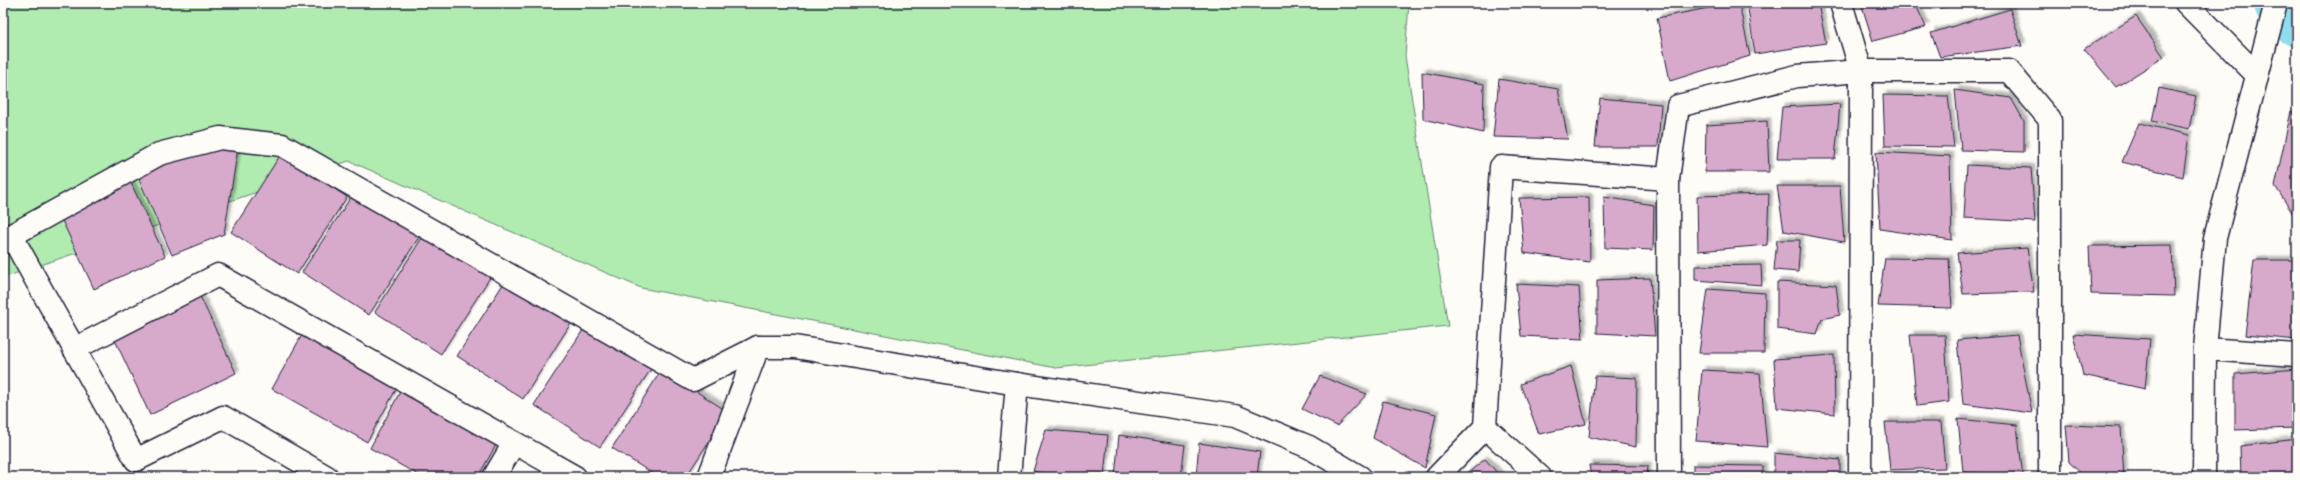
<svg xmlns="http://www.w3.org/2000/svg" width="2300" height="480" font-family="Sriracha,sans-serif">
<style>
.green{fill:#b0ebaf;stroke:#698675}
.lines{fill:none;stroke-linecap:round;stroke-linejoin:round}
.river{stroke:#8fdeee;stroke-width:58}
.building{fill:#d7a9cb;stroke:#22223b;filter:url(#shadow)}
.street-casing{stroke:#22223b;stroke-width:25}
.secondary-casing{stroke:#22223b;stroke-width:25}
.street{stroke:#fdfcf7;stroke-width:22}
.secondary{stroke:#fdfcf7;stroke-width:22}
</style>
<defs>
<filter id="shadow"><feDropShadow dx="3.5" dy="-3.5" stdDeviation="1" flood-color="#0004"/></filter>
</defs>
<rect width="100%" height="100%" fill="#fdfcf7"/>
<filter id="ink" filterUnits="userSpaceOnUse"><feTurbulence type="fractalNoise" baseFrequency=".025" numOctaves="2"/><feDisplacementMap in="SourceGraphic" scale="8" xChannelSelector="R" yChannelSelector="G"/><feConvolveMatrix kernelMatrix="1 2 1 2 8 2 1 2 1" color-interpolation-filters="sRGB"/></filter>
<g filter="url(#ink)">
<polygon class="green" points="3,3 1409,3 1405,56 1448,326 1056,368 641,288 349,161 5,277 3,276"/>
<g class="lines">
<polyline class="river" points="2283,3 2297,17"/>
</g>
<g class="building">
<polygon points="1734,3 1739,3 1750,56 1670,81 1657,18"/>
<polygon points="1747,3 1818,3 1826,43 1755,54"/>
<polygon points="1861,3 1915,3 1926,27 1873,41"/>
<polygon points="1931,3 1971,3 1933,9"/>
<polygon points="2010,9 2022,46 1940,57 1931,33"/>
<polygon points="2136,16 2164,57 2116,87 2084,49"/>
<polygon points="1422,72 1484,84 1483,133 1423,119"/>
<polygon points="1499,79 1558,89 1568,139 1493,137"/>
<polygon points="2159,88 2196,96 2189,129 2152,121"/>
<polygon points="1955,90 2011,98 2024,121 2024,152 1961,150"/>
<polygon points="1883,95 1948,96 1954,147 1885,146"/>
<polygon points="1600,98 1661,104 1658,147 1595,147"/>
<polygon points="1840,104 1835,159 1777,159 1782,107"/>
<polygon points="2291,111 2297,114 2297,215 2293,214 2275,186"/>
<polygon points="1767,121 1769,172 1705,172 1706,125"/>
<polygon points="2139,123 2189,135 2183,177 2122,162"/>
<polygon points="217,148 238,148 224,234 172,255 137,175 164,164"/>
<polygon points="1876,152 1950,156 1952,240 1880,229"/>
<polygon points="281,154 347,197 297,274 231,232"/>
<polygon points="1967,165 2031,168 2035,222 1964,218"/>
<polygon points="130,181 165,256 94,289 59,214"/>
<polygon points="1777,186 1840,186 1844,242 1784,231"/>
<polygon points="353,194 419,237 369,315 302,272"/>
<polygon points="1769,194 1767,245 1698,251 1697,196"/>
<polygon points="1589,197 1590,262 1524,253 1519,198"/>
<polygon points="1604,197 1654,205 1653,250 1605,248"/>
<polygon points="425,233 491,276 441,354 375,312"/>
<polygon points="1777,240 1800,240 1798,272 1774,270"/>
<polygon points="2172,245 2174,296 2091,294 2089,246"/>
<polygon points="2027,248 2034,292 1963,294 1957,253"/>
<polygon points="1885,258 1949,259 1952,308 1878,306"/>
<polygon points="2254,260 2297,260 2297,340 2245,335"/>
<polygon points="1761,265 1762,285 1695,280 1695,266"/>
<polygon points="507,278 573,320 523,399 457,356"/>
<polygon points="1650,278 1655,336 1597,333 1597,280"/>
<polygon points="1777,282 1836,285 1840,315 1822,319 1817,334 1777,329"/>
<polygon points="1516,284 1579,287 1583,339 1521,336"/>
<polygon points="1708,289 1765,293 1764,353 1699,353"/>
<polygon points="199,294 236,373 150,415 114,338"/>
<polygon points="585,327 651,369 600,447 534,405"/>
<polygon points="303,333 398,386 367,442 272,389"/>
<polygon points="2073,334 2150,339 2145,389 2083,375"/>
<polygon points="1910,335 1945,335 1949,402 1917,406"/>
<polygon points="2017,335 2032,413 1963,404 1957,340"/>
<polygon points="1834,355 1835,414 1777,408 1774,359"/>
<polygon points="1571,366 1586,424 1539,434 1520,384"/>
<polygon points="662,369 728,412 686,477 658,477 612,448"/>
<polygon points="2297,369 2297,428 2235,430 2235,374"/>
<polygon points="1702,370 1760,373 1767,447 1696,441"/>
<polygon points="1320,376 1367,394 1337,426 1302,409"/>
<polygon points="1595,376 1637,378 1636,447 1589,437"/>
<polygon points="400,392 496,445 478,477 422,477 370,448"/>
<polygon points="1383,401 1436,414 1425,468 1373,438"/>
<polygon points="1958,419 2017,425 2023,477 1963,472"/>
<polygon points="1885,422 1941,422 1945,468 1890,470"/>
<polygon points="2066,425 2121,427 2124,477 2085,477 2069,462"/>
<polygon points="1046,430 1108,435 1104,477 1057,477 1033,471"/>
<polygon points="1119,435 1185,445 1181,477 1115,477"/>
<polygon points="2297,439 2297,477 2241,477 2240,446"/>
<polygon points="1199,443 1260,452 1257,477 1196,477"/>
<polygon points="1774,453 1840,460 1840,477 1774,477"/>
<polygon points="1485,459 1501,477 1463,477"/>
<polygon points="1589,465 1648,466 1647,477 1591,477"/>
<polygon points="1693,465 1763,466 1763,477 1693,477"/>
</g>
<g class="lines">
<g class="street-casing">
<g id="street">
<polyline points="1841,3 1861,71 1860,477"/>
<polyline points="2186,3 2256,74"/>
<polyline points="11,235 136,460 223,417 327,477"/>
<polyline points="3,240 159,154 220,138 282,145 693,380 758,347 795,347 1017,384 1235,416 1309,447 1360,477"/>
<polyline points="74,349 218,275 575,477"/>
<polyline points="2205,349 2297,355"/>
<polyline points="1485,427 1540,477"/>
<polyline points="494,477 514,443"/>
<polyline points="709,477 758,347"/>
<polyline points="1009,477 1017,384"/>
<polyline points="1437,477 1485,427 1501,167 1668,179"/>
<polyline points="1669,477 1668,179 1678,106 1797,76 1861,71 2009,71 2050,120 2050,477"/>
</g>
</g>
<g class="secondary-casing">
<polyline id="secondary" points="2204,477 2205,349 2215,238 2276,3"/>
</g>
<use href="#street" class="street"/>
<use href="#secondary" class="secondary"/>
</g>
</g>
<rect width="2300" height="480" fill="none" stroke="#fdfcf7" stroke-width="16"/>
<rect x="8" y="8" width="2284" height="464" fill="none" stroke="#22223b" stroke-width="1.5" filter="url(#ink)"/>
</svg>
